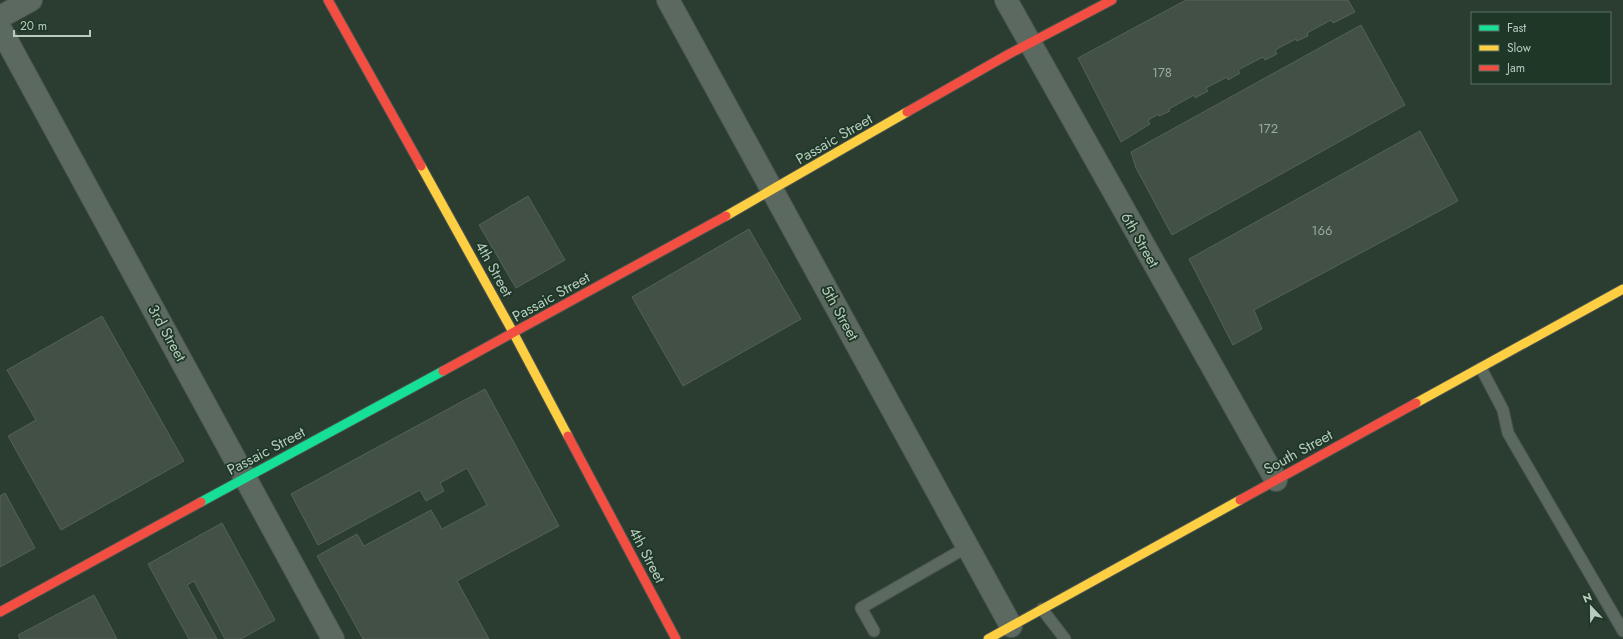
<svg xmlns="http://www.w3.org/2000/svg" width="1623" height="639" font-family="Jost,sans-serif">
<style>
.building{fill:#425046;stroke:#546259}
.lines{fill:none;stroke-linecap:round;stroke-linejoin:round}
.lane-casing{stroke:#49554e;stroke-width:13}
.street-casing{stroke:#49554e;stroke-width:24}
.fast-casing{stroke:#49554e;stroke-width:11}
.slow-casing{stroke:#49554e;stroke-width:11}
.jam-casing{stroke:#49554e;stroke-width:11}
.lane{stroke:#5c6960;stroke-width:11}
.street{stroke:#5c6960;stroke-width:22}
.fast{stroke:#16e098;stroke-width:9}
.slow{stroke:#ffcf43;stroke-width:9}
.jam{stroke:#f24e42;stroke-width:9}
.labels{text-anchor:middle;stroke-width:3.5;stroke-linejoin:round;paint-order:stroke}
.number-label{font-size:13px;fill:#9aaca0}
.street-label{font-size:15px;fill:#b7cbbe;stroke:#1e3726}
</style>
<rect width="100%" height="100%" fill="#2b3c31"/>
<g class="building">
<polygon points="1186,0 1348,0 1355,12 1333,23 1331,20 1307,33 1308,36 1297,41 1296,39 1275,50 1277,54 1265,60 1263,57 1238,70 1240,73 1228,80 1227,77 1206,88 1208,91 1195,98 1194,95 1169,109 1170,111 1159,116 1159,114 1148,120 1150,124 1121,142 1078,58"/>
<polygon points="1361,25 1405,105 1172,235 1136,168 1131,152"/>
<polygon points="1420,131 1458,201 1254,310 1262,329 1233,345 1189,259"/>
<polygon points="528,196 565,260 516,288 479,225"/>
<polygon points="749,229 801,319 683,386 632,297"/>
<polygon points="102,316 184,461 61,530 8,436 36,420 7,370"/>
<polygon points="485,389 559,526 457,581 489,639 363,639 317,556 357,534 364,546 431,510 442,529 487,505 467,468 440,483 444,491 426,501 420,490 318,545 291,494"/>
<polygon points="5,493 35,548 0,567 0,496"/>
<polygon points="222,523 275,620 241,639 225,639 194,581 187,585 217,639 189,639 148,564"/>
<polygon points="94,595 117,639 20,639 18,635"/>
</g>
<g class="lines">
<g class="lane-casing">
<g id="lane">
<polyline points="1481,368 1503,410 1508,433 1623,631"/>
<polyline points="1042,609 1065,639"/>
<polyline points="874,631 861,608 967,547"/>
</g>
</g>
<g class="street-casing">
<g id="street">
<polyline points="668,0 1011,626"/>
<polyline points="1006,0 1276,480"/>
<polyline points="0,17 31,0"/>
<polyline points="0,28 333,639"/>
</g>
</g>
<g class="fast-casing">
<polyline id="fast" points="201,502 443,371"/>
</g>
<g class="slow-casing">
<g id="slow">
<polyline points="421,166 514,334 568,436"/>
<polyline points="726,216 907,112"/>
<polyline points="1416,403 1623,289"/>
<polyline points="988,639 1240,500"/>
</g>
</g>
<g class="jam-casing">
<g id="jam">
<polyline points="328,0 421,166"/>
<polyline points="907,112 1009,54 1112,0"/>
<polyline points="443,371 726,216"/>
<polyline points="568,436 676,639"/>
<polyline points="1240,500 1416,403"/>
<polyline points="0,612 201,502"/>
</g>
</g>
<use href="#lane" class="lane"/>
<use href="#street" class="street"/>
<use href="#fast" class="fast"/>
<use href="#slow" class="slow"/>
<use href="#jam" class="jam"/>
</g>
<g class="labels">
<g class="number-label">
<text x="1162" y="77">178</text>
<text x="1268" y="133">172</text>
<text x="1322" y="235">166</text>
</g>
<g class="street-label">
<text transform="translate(834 139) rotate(-30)" y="5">Passaic Street</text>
<text transform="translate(1140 240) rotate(60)" y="5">6th Street</text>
<text transform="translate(494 269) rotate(61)" y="5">4th Street</text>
<text transform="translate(551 297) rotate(-29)" y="5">Passaic Street</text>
<text transform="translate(840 313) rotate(61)" y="5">5th Street</text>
<text transform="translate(167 333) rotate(61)" y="5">3rd Street</text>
<text transform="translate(266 451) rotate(-28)" y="5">Passaic Street</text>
<text transform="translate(1298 452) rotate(-29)" y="5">South Street</text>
<text transform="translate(647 555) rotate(62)" y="5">4th Street</text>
</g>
</g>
<rect x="1471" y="12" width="140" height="72" fill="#1e3726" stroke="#5b7263"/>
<rect x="1479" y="25" width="20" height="6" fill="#16e098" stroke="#5b7263"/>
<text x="1507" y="32" font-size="12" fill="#b7cbbe">Fast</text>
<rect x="1479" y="45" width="20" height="6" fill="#ffcf43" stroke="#5b7263"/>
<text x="1507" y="52" font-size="12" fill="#b7cbbe">Slow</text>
<rect x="1479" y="65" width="20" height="6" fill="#f24e42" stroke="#5b7263"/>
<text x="1507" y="72" font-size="12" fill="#b7cbbe">Jam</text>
<g transform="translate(1591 607) rotate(338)" stroke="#1e3726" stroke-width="3" paint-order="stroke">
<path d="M0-3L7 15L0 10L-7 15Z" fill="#b7cbbe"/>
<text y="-6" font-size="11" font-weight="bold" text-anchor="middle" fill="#b7cbbe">N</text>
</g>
<path d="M14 30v6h76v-6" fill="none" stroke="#b7cbbe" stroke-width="2"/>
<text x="20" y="30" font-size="12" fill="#b7cbbe" stroke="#1e3726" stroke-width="3" paint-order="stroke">20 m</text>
</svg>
